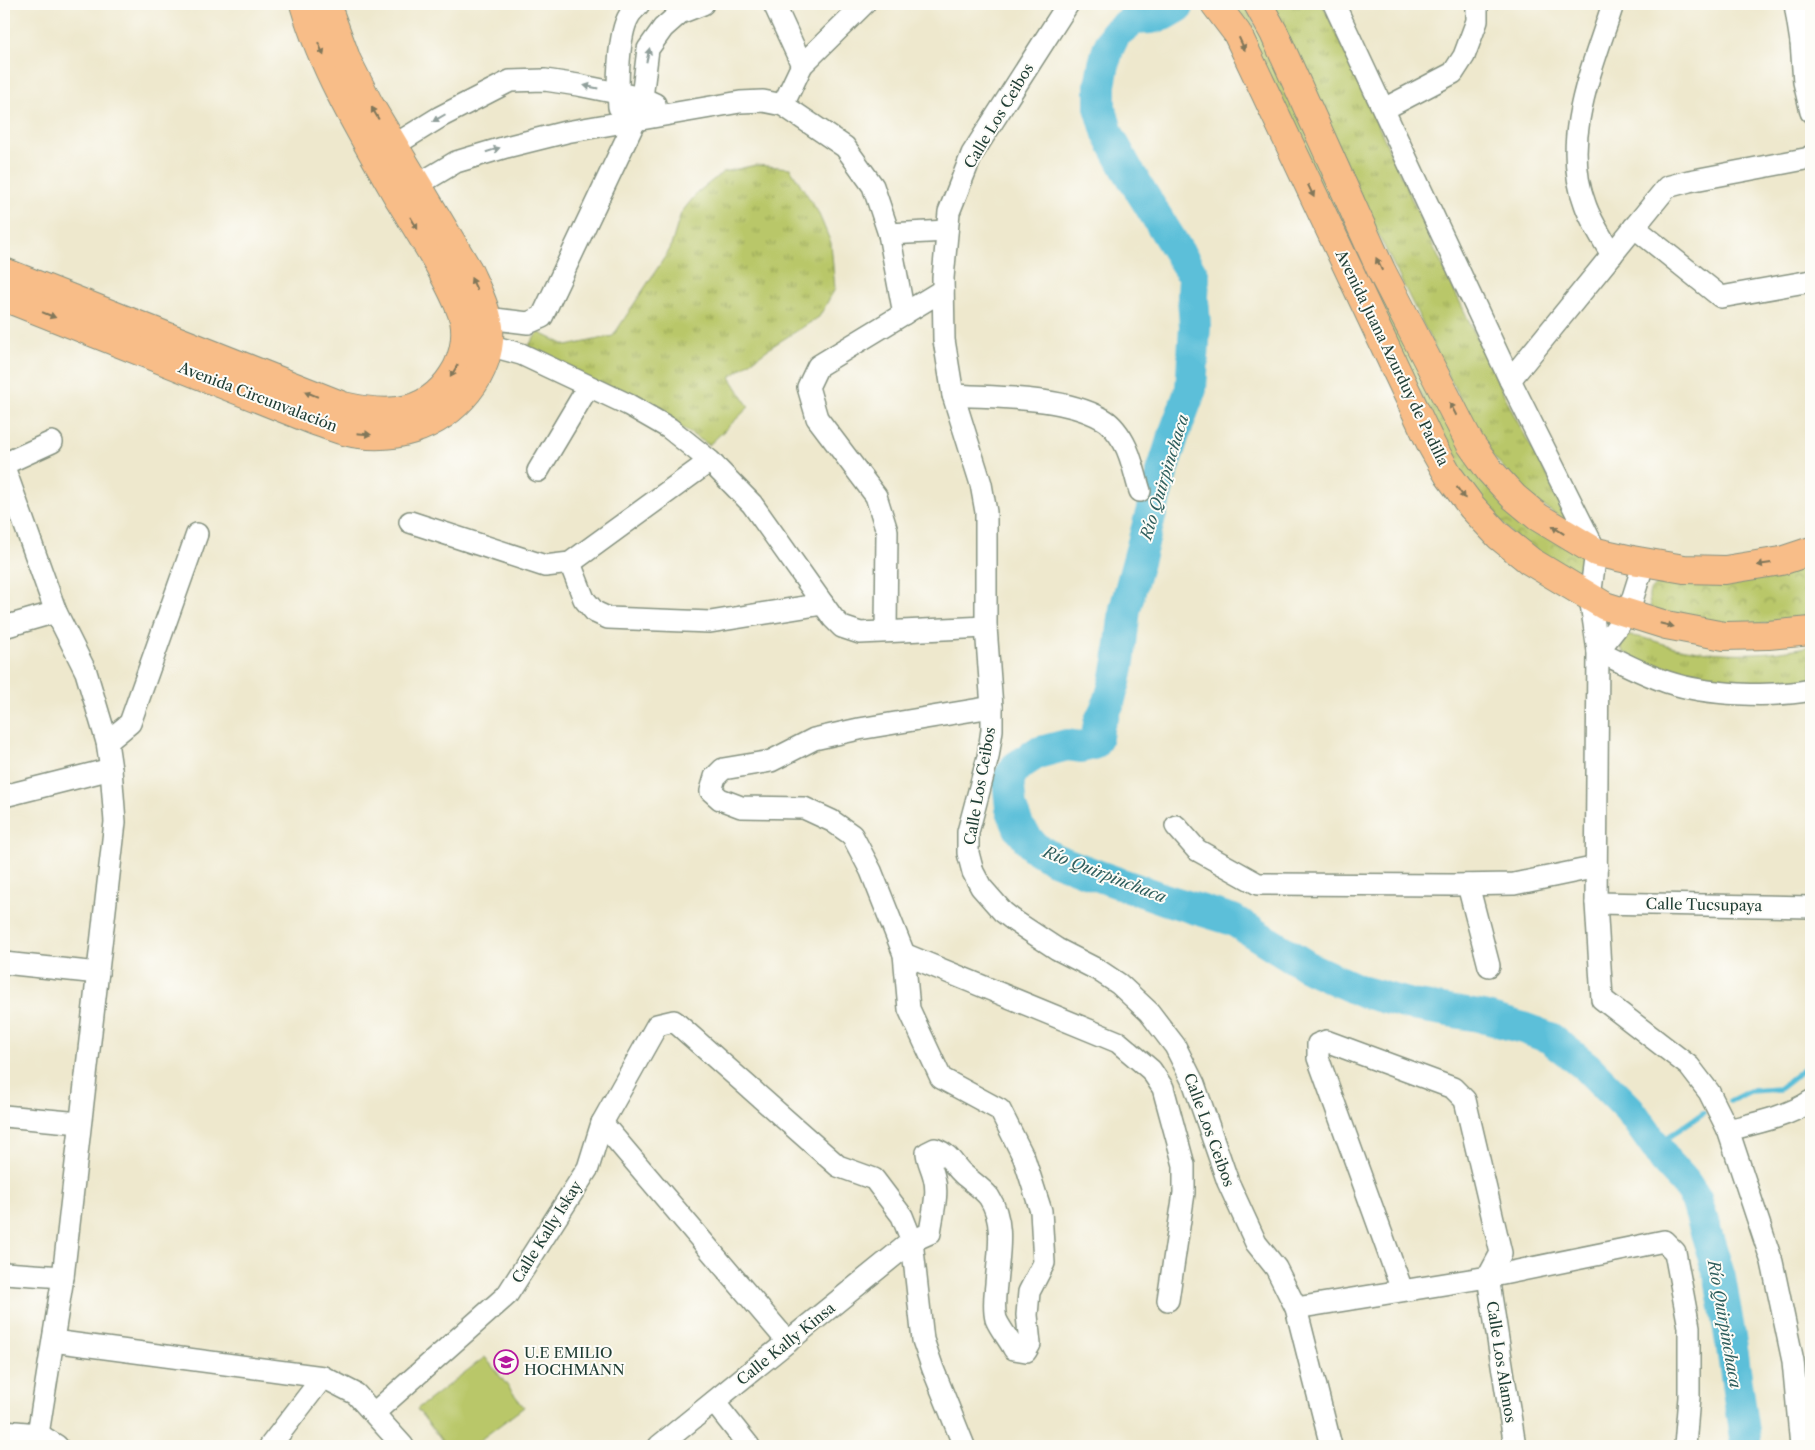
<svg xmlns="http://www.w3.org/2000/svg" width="1815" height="1450" font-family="'Libre Caslon Text',serif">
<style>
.grass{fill:url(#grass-tufts);stroke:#6c824e}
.park{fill:url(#park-crowns);stroke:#6c824e}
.pitch{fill:#b9c769;stroke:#6c824e}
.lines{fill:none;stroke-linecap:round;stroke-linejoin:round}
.stream{stroke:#5bbfd9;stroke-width:5.5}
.river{stroke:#5bbfd9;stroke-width:32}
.minor-casing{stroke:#869280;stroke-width:24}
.highway-casing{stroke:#869280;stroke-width:30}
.minor{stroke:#fff;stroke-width:21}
.highway{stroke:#f8bd88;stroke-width:28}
.oneway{fill:#81775a}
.oneway2{fill:#8f9e9a}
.labels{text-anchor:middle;stroke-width:4;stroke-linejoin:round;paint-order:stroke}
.street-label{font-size:15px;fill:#1f3d34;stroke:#fdfcf7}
.poi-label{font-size:15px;fill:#1f3d34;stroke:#fdfcf7;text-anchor:start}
.water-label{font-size:16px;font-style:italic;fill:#2e5e5d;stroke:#fdfcf7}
</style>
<defs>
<pattern id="grass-tufts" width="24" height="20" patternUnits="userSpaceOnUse" patternTransform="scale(1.25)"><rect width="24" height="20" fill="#b9c769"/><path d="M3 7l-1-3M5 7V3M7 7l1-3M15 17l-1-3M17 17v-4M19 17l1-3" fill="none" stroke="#96a357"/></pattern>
<pattern id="park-crowns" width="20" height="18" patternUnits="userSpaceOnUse" patternTransform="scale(1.25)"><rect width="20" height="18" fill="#b9c769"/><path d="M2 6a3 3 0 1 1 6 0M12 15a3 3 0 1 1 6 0" fill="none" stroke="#96a357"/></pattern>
</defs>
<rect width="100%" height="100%" fill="#fdfcf7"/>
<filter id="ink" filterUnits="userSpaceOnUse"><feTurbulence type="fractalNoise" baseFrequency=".02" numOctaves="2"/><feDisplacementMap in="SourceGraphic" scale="10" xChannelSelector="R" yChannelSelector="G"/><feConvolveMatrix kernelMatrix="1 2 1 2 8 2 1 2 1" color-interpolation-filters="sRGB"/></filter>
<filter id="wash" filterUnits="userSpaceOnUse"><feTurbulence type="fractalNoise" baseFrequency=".0096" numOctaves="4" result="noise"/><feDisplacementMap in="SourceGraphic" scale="20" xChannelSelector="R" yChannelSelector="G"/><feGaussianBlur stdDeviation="1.12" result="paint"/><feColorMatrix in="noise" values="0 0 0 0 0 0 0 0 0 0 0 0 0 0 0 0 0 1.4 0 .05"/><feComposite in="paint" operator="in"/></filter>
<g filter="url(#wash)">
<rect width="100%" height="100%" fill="#eee8cd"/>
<g class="grass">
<polygon points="1272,4 1323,4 1433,246 1516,419 1546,474 1582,532 1531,498 1483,445 1376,230"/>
<polygon points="756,165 790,168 818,212 831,243 835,289 819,317 771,347 730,377 749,407 709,445 677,425 527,348 538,332 567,346 613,336 670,249 681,213 698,192 723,172"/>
<path d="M1628,636C1646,636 1662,645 1680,648C1724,656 1768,655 1811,646V685L1752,689L1670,676L1623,652L1620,645L1622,639Z"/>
</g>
<g class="park">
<polygon points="1231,4 1244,4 1272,57 1457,441 1585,557 1576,579 1516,539 1459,473"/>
<path d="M1811,563V616L1783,622L1738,626L1652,610C1646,595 1648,585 1665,582L1717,585L1760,578Z"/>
</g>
<polygon class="pitch" points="485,1357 524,1407 472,1446 446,1446 417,1409"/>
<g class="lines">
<g class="stream">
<polyline points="1730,1101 1750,1091 1779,1089 1811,1064"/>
<polyline points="1655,1146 1703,1113"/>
</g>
<polyline class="river" points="1178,7 1166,14 1151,18 1134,19 1115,34 1108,49 1104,64 1100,85 1100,107 1108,134 1127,169 1194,277 1193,297 1195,326 1191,389 1173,437 1163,469 1125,609 1119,661 1115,682 1109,702 1099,723 1097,737 1093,744 1081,747 1067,745 1037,753 1016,767 1008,779 1011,808 1019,828 1034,847 1054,859 1096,875 1167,900 1233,920 1310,968 1360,991 1412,1005 1479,1016 1523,1028 1550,1038 1587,1067 1629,1109 1668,1164 1684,1181 1696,1199 1720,1278 1732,1348 1746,1446"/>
</g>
</g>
<g filter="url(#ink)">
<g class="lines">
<g class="minor-casing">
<g id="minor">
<polyline points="774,4 802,65"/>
<polyline points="1068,4 972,154 949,212 943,278 944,340 953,395 981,484 986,512 986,627 992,707 992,730 988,757 968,832 968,853 973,872 981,887 1003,912 1016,922 1057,949 1098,970 1119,984 1149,1012 1175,1046 1194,1084 1228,1182 1256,1243 1276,1268 1296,1308 1331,1446"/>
<polyline points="1334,4 1510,380 1596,552 1590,597 1598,651 1596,903 1602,999 1689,1066 1709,1092 1728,1130 1772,1262 1793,1361 1801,1446"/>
<polyline points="1795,4 1801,42"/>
<polyline points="1811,32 1801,42 1804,82 1811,112"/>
<polyline points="783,105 802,65 864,4"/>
<path d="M619,107C617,86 618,34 629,16C631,12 636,8 639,4"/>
<polyline points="1384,109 1453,73 1464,56 1477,21 1477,4"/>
<polyline points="380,154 440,117 510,81 545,80 578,85 642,98 655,104"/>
<polyline points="404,193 456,162 506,147 566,132 740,102 763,101 783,105 845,147 873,186 889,234 904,314"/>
<polyline points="1634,227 1721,297 1811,281"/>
<polyline points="889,234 947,231"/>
<path d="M1612,255C1603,239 1591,222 1585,204C1560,139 1593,67 1613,4"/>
<polyline points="487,318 528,323 542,317 636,119 642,98 648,49 663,28 680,13 703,4"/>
<polyline points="488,345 521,354 629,405 669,428 710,461 752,504 833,618 842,627 860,633 986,627"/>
<polyline points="1510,380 1667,187 1689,181 1810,158 1811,156"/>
<path d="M953,395C998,398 1061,396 1101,418C1110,422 1119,434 1124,443C1132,457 1135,476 1140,491"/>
<polyline points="4,464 52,442"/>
<polyline points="4,467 56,612 86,672 107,742 111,769 115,822 63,1277 38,1434 34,1446"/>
<polyline points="538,471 588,387"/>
<polyline points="410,522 545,566 570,563 710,461"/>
<polyline points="570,563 584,599 595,612 608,618 710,622 823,604"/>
<polyline points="4,627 56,612"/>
<polyline points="886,631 887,531 876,496 817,418 808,387 818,366 943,290"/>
<path d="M1598,651C1621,662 1643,674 1667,682C1707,695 1770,698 1811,690"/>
<polyline points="1598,651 1628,613 1644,562"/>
<polyline points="107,742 130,723 197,534"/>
<polyline points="4,796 111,769"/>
<polyline points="1176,826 1197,850 1258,884 1452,885 1514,884 1597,867"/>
<polyline points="1468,885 1489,966"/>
<polyline points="1596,903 1811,907"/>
<polyline points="904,954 1118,1042 1151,1070 1163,1088 1184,1165 1184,1193 1168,1300"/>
<polyline points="4,963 98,973"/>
<polyline points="4,1116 80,1123"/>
<polyline points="602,1123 788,1342"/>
<path d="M1728,1130C1756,1123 1787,1117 1811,1101"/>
<polyline points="4,1273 63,1277"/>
<polyline points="1402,1290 1318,1058 1318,1044 1326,1041 1453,1088 1465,1100 1501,1253 1488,1277 1515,1446"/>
<polyline points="1296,1308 1488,1277 1664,1241 1675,1252 1689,1327 1689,1397 1685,1446"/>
<polyline points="53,1341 323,1377 356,1394 403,1446"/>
<polyline points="714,1402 749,1446"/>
<polyline points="374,1413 507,1295 588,1168 602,1123 657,1025 674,1021 838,1166 874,1179 902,1216 912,1241 923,1340 933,1369 964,1446"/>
<polyline points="4,1431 38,1434 57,1446"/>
<polyline points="270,1446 323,1377"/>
<path d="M659,1446L912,1241L930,1233C932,1216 939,1194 934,1177C932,1168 928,1162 927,1153L935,1149C951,1155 952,1164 963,1174C972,1182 982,1188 989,1197C1006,1223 998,1256 996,1284C995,1295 993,1308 996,1319C1000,1329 1009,1339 1014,1349L1026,1351L1030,1344L1027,1315L1029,1292L1044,1263L1041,1211L1024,1158L1000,1110L941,1078L909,1009L904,954L871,871L852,835L832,821L804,808L741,807L720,799L711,791L715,777L723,769L771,761L814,739L859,729L992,707"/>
</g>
</g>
<g class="highway-casing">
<g id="highway">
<polyline points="1215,4 1237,33 1432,446 1449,476 1472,507 1499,536 1530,561 1605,606 1666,625 1724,636 1768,635 1811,631"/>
<polyline points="1258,4 1274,33 1381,270 1470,443 1490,471 1514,497 1538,517 1596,552 1632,560 1684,569 1725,570 1781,561 1811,551"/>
<path d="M4,272L343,406C391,417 431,416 457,368C464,353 467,336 464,320C459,301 448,283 439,265C426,242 412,220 398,197C363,136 324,72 304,4"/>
<path d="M4,297L315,421C324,424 334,428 344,431C390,443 438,429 468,391C482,374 491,350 489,327C486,307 476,288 468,270L369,104L347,61L326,4"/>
</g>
</g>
<use href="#minor" class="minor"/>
<use href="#highway" class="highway"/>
</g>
<defs><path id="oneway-solid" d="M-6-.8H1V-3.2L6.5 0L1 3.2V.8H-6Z" transform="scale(1.25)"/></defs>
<g class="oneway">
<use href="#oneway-solid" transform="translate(1242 44) rotate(65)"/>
<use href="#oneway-solid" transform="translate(321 49) rotate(67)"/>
<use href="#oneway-solid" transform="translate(375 113) rotate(-120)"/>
<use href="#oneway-solid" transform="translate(1311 191) rotate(65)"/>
<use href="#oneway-solid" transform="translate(414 223) rotate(59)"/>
<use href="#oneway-solid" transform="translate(1379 264) rotate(-115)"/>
<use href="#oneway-solid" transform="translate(474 284) rotate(-115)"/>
<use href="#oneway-solid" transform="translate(49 315) rotate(22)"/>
<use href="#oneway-solid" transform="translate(454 371) rotate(121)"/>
<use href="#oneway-solid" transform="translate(311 394) rotate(-158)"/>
<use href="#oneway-solid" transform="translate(1453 409) rotate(-117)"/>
<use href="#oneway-solid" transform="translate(364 434) rotate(5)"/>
<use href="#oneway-solid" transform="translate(1461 493) rotate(54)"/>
<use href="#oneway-solid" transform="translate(1558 530) rotate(-147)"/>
<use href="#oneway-solid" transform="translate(1764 564) rotate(172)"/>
<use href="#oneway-solid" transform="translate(1667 625) rotate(14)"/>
</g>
<g class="oneway2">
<use href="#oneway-solid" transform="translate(648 55) rotate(-77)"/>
<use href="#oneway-solid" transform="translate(591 87) rotate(-168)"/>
<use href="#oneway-solid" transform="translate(439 118) rotate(150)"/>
<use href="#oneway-solid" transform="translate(493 150) rotate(-17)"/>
</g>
</g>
<defs>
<g id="school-ring" transform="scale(1.25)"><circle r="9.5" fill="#fdfcf7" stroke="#b5179e" stroke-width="1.5"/><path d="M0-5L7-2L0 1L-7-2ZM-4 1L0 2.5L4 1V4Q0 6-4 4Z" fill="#b5179e"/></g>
</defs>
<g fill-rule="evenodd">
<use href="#school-ring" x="506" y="1362"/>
</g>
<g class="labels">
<g class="street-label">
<text transform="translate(999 116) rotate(-59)" y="5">Calle Los Ceibos</text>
<text transform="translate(1392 358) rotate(64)" y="5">Avenida Juana Azurduy de Padilla</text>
<text transform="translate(258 397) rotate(21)" y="5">Avenida Circunvalación</text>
<text transform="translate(980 786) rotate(-80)" y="5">Calle Los Ceibos</text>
<text transform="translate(1704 905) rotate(1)" y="5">Calle Tucsupaya</text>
<text transform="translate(1209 1130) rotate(70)" y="5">Calle Los Ceibos</text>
<text transform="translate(547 1232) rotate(-58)" y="5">Calle Kally Iskay</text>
<text transform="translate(786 1344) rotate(-39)" y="5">Calle Kally Kinsa</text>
<text transform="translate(1501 1362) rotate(81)" y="5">Calle Los Alamos</text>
</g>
<g class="poi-label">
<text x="524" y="1358">U.E EMILIO<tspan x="524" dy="17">HOCHMANN</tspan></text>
</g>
<g class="water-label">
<text transform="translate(1164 477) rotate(-73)" y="6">Río Quirpinchaca</text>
<text transform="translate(1105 874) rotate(21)" y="6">Río Quirpinchaca</text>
<text transform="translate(1725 1324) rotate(80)" y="6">Río Quirpinchaca</text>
</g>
</g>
<rect width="1815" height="1450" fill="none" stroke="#fdfcf7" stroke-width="20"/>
</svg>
